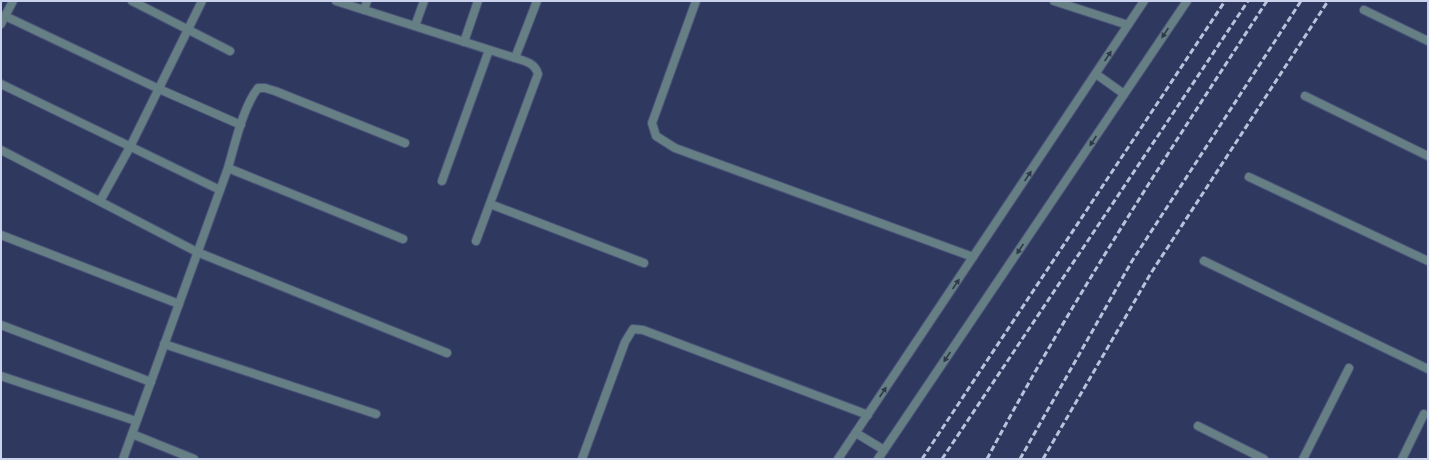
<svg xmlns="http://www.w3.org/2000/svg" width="1429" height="460" font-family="Manrope,sans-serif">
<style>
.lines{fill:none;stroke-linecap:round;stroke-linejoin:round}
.service-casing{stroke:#4b5478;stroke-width:10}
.minor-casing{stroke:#4b5478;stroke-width:10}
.tertiary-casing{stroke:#4b5478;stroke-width:10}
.service{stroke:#657f85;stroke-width:8}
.minor{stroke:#657f85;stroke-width:8}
.tertiary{stroke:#657f85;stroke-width:8}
.rail{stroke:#b9c1db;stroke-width:3;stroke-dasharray:6 3;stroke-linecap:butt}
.oneway{fill:#2e3848}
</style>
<rect width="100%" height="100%" fill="#2f385f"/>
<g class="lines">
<g class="service-casing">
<polyline id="service" points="582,459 625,342 633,329 643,330 868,415"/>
</g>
<g class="minor-casing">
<g id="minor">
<polyline points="132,1 230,51"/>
<path d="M336,1L515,58C525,61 535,63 538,74L476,241"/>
<polyline points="696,1 652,123 656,136 675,148 973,257"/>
<polyline points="1054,1 1128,25"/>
<polyline points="364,10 367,1"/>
<polyline points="1364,10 1428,41"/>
<polyline points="5,16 159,89 241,125"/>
<polyline points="1,24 13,1"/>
<polyline points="415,26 424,1"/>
<polyline points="464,42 478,1"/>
<polyline points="515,58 537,1"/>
<polyline points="1,84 220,190"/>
<polyline points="1305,96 1428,156"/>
<polyline points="1,150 197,252 447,353"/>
<polyline points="228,168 403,239"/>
<polyline points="1249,177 1428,261"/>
<polyline points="442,181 489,50"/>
<polyline points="100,201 130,147 202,1"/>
<polyline points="490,204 644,263"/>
<polyline points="1,235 179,304"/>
<polyline points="1204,261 1428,369"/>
<polyline points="1,325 151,382"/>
<polyline points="164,344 376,414"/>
<polyline points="1,376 136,421"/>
<polyline points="1198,426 1264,459"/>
<polyline points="132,434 194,459"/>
<path d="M123,459L228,168C235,144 243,107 258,88H265L275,91L405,143"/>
<polyline points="1303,459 1349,368"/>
<polyline points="1402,459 1424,414"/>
</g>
</g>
<g class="tertiary-casing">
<g id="tertiary">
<polyline points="1096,74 1124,94"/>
<polyline points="856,433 884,450"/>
<polyline points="838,459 1144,1"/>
<polyline points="878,459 1187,1"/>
</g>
</g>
<use href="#service" class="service"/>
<use href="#minor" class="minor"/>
<use href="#tertiary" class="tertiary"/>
<g class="rail">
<polyline points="922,459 1225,1"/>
<polyline points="942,459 1248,1"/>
<path d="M987,459C1071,301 1169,151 1267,1"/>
<polyline points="1020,459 1132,261 1301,1"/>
<polyline points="1043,459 1151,273 1328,1"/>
</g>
</g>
<defs><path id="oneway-solid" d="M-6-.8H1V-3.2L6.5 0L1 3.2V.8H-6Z"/></defs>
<g class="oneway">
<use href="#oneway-solid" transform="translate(1165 33) rotate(124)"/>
<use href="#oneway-solid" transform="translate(1108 56) rotate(-56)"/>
<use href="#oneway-solid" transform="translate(1093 141) rotate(124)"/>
<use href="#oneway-solid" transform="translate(1028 176) rotate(-56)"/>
<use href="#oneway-solid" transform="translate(1020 249) rotate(124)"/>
<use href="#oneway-solid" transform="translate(956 284) rotate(-56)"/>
<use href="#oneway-solid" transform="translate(947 357) rotate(124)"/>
<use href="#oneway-solid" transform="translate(883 392) rotate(-56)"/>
</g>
<rect width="1429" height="460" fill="none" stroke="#cbd2eb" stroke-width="4"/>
</svg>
